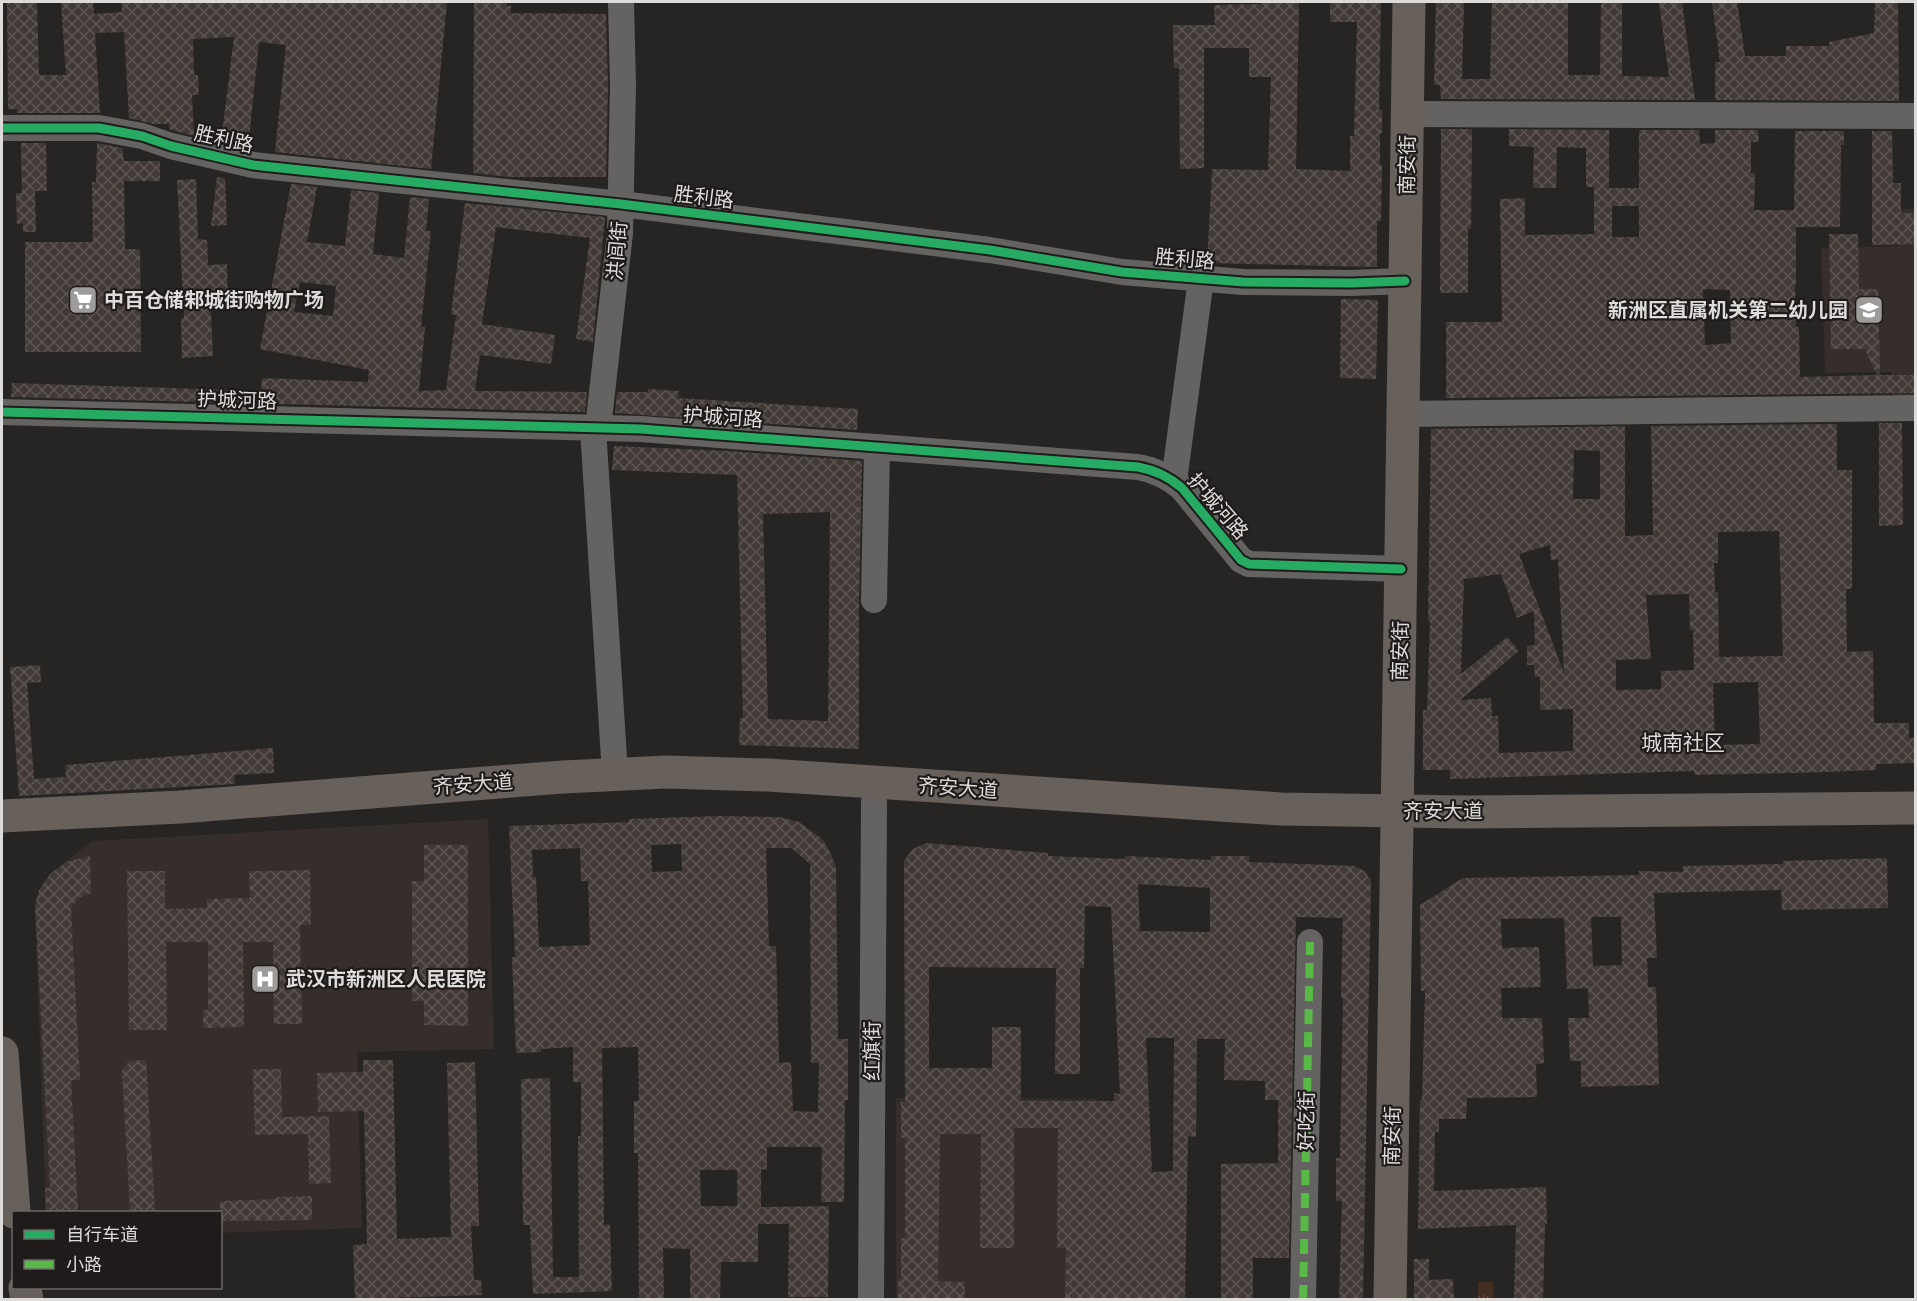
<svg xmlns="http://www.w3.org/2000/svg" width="1917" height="1301" font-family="Karla,'Noto Sans SC',sans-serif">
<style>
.built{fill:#352e2a}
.grass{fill:url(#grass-tufts)}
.building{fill:url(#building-cross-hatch);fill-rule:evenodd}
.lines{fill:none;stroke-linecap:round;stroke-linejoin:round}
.minor{stroke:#646362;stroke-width:26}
.major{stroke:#67605b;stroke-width:33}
.quiet{stroke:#58b947;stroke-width:8;stroke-dasharray:15 8;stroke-linecap:butt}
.cycleway-casing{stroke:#1e1b1a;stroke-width:13}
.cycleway{stroke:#26ab63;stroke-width:9}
.labels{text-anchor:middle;stroke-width:4.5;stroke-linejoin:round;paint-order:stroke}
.street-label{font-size:20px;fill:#dedcda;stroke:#1e1b1a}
.poi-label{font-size:20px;font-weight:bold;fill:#dedcda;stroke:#1e1b1a;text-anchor:start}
.neighbourhood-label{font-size:21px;fill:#dedcda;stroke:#1e1b1a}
</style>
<defs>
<pattern id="grass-tufts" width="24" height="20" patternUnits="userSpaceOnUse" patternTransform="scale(1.5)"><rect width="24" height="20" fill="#442e21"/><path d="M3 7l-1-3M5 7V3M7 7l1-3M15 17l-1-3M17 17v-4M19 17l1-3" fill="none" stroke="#5f4c41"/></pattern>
<pattern id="building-cross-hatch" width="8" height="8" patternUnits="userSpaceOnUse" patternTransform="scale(1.5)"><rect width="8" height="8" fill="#423a36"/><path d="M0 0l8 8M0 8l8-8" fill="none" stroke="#5d5652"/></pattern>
</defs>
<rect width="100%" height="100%" fill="#272524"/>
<g class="built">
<polygon points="1898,209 1915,209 1915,398 1893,398 1892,372 1825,373 1821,248 1899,246"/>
<polygon points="488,819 494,1049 357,1052 362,1228 221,1233 220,1212 46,1212 35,910 50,874 92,841"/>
<polygon points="896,1098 1097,1099 1096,1299 896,1300"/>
</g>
<polygon class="grass" points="1478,1282 1493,1282 1494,1299 1478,1299"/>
<g class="building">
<polygon points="7,2 37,2 39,75 66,75 61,2 93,2 94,14 122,12 121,2 447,2 431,169 275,152 286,45 259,42 248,148 221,142 234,37 193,39 194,75 198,75 199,95 192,95 194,136 169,129 169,124 154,124 129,118 124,32 95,33 100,113 17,113 17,109 8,109"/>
<polygon points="474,2 507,2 507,6 511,6 511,13 606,14 608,85 606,177 510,177 473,173"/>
<polygon points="1263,2 1299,2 1296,169 1350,171 1350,136 1354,136 1357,22 1330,22 1330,2 1381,2 1379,110 1382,110 1382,133 1380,133 1380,165 1382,165 1381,221 1377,221 1377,267 1207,263 1212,169 1268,170 1271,77 1249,77 1249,48 1204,48 1204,168 1180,169 1179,68 1174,68 1173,25 1215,25 1214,5 1262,4"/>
<polygon points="1436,2 1464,2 1462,79 1490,79 1492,2 1568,2 1568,75 1600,75 1601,2 1622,2 1622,76 1669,77 1659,2 1682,2 1695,100 1441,99 1440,85 1434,85"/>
<polygon points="1712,2 1737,2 1745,56 1786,56 1786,46 1829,46 1829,42 1874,33 1875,3 1898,3 1899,101 1715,100 1715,62 1720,62"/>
<polygon points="1441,129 1472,129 1471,229 1468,229 1468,293 1440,293"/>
<path d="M1509,129L1609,130V188H1639V130H1699L1700,144L1715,143V130H1758L1759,142H1751V173H1755L1754,210H1794L1795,131H1844V145H1841L1840,227H1796V284H1795L1796,327H1799L1800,377L1877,375L1865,349H1831L1829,234H1858L1859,289H1878L1880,375H1916V393L1446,398V322H1502L1500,199L1525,198V235L1594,234V187H1586V148L1557,147L1556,188H1533L1534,147L1509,146ZM1612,206H1639V237H1612ZM1703,289L1730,290L1731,343L1705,345Z"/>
<polygon points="1872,131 1892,131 1893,183 1901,183 1901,213 1916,213 1916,244 1872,245"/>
<polygon points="21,143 46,143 47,191 35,191 36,232 23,232 23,223 17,224 16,193 22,193"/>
<polygon points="97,143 122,148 124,161 160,161 160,181 124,181 125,249 140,249 141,352 25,352 25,242 93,242 92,182 96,182"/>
<polygon points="217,177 225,178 227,225 211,226"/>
<polygon points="196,179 198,239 207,240 208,265 227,264 228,295 210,296 213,356 182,358 181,318 184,318 177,180"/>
<path d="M291,184L317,187L307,242L345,246L351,190L379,193L373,254L404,258L410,197L429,199L426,231H431L421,327H425L419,391L446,390L456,315L451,314L465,203L605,217L593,342L576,339L590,238L496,227L482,324L555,335L551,364L480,355L475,391L587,392L585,412L11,397L12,383L261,391L262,378L368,382L369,370L260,349ZM300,282L336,286L333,316L294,312Z"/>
<polygon points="1341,299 1378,300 1376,379 1340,378"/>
<polygon points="648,389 679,391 678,398 858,409 857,430 615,413 617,392 648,392"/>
<polygon points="1879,423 1902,423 1903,525 1879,526"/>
<path d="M1837,424V470H1852V589H1846L1847,652L1873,651L1874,723H1909V738H1916V763L1876,764V770L1796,773L1695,775L1694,771L1450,779V770H1423V710H1427L1430,621H1428L1431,429L1625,426V536L1653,535L1651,426ZM1574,450L1600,451V499H1573ZM1779,531L1783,656L1719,657L1718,592H1715L1714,563H1718V532ZM1550,545L1551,560L1558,559L1564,673L1519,554ZM1501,574L1517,618L1534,611L1535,645L1527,646V665H1534L1535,677H1540V710L1573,709V751L1499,753L1498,716H1492L1491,698L1460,700L1519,651L1507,637L1461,674L1464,579ZM1689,594L1690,630H1693L1694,670L1661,671V689L1616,690V660L1651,659L1646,595ZM1758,682L1760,744L1715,745L1713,683Z"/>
<path d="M614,446L729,451L862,461L859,600V749L739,745L740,718H743L737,475L612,470ZM830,512L828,721L768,719L763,514Z"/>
<polygon points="40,665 41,682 27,683 34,779 66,777 65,765 273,748 274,773 234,775 235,784 19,796 10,667"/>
<path d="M719,816L779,817L799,822L822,839L828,848L836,867L838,1039H848V1100H845L844,1202H821L822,1147H767V1170L761,1169V1207L829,1206L828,1297H788L789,1224H758V1262H721L720,1299H690V1249L663,1248L664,1299H639L638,1153H634V1101H639L638,1047L602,1048L604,1225L610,1224L612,1291L533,1294L530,1225H523L521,1079L550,1078L553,1277H579L578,1136H581V1082H573V1047L541,1049V1052L516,1053L512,957H515L509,826L629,822V819ZM681,844L682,871L652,872L651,845ZM580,848L581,881H588L590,945L539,947L536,877H533L532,850ZM766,848H791L810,864L811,1063H819L818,1112L793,1111L791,1062L779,1063L776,946H769ZM700,1170H737V1206H701Z"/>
<path d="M926,843L1048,853V856L1125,859V856L1211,860V856H1249V862L1355,866L1364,871L1371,880L1363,1299H1339L1342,1201H1336V1158H1340L1343,998H1341L1343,918L1296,917L1289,1258H1253V1299H1221V1164L1278,1163V1100H1265V1081L1224,1080L1225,1039H1197L1196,1137L1188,1136L1185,1299H1065L1066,1248H1057L1058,1128H1014V1248H980L981,1134H940L938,1281L965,1282V1299H898V1279H901V1238H905V1138H901V1102H905L904,861L913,849ZM1138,884L1210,888V932L1140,931ZM1085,906L1111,907L1120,1094L1114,1093V1101H1021V1027H992V1068H929V967L1056,968L1055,1074H1080V968H1084ZM1146,1038H1174L1173,1171L1152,1172Z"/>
<polygon points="424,845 468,845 468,1026 424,1025 424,1001 412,1001 412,881 424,881"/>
<polygon points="90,856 91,893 78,898 71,908 80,1080 71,1080 78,1212 46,1212 45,1188 50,1188 35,905 39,890 50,874 66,862"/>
<path d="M1887,858L1888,908L1782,910L1781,890L1654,893L1657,958H1647L1648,987H1656L1659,1085L1581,1087V1061H1570L1568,1018H1589L1588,988L1567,989L1564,918L1501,919L1502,948L1539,947L1541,987L1501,988L1502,1018H1542L1544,1063L1536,1064L1537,1097L1467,1098L1466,1119H1439V1132H1435L1434,1191L1546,1187L1547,1224H1545L1543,1299H1514L1516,1225L1418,1229L1420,1100H1422L1425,991H1421L1420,905L1463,878L1639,875V871L1683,872V866L1783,864V861ZM1591,917H1621L1622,965L1593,966Z"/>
<polygon points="310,870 311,925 300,925 302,1024 274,1024 273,942 243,942 244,1027 203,1028 203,1010 208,1010 208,942 166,942 167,1030 129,1030 127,871 165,871 165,909 207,908 207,899 250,898 249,871"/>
<polygon points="146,1060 155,1212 130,1212 122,1071 129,1061"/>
<polygon points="363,1060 393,1060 397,1239 451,1237 447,1063 475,1062 479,1226 471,1226 474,1280 481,1280 482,1295 355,1299 353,1245 367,1244 364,1111 318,1112 317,1073 363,1072"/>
<polygon points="253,1069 281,1069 282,1117 329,1116 331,1183 309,1184 308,1134 255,1135"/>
<polygon points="312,1196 312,1220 220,1221 220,1201 277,1199 276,1197"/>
<polygon points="1414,1259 1429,1259 1429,1280 1453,1279 1454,1299 1414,1299"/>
</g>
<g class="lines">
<g class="minor">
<polyline points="1407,114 1916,116"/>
<polyline points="2,128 99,128 142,136 171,146 253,165 621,204 990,250 1122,272 1243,282 1351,283 1405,281"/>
<path d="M2,412L641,429L1138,467C1155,470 1168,476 1182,488L1241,560L1249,564L1401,569"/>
<polyline points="1403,414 1916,408"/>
<polyline points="593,428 615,774"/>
<polyline points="598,428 620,233 623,85 621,2"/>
<polyline points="1174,481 1201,279"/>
<polyline points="874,600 877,447"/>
<polyline points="871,1300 874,803"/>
<polyline points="1303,1300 1310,942"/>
</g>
<g class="major">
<polyline points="2,816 180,807 563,777 666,772 768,775 1281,809 1465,812 1916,808"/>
<polyline points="2,1053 14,1212"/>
<polyline points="25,1288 27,1300"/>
<polyline points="1390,1300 1409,2"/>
</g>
<polyline class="quiet" points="1303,1300 1310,942"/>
<g class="cycleway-casing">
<g id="cycleway">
<polyline points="2,128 99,128 142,136 171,146 253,165 621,204 990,250 1122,272 1243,282 1351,283 1405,281"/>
<path d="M2,412L641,429L1138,467C1155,470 1168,476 1182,488L1241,560L1249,564L1401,569"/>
</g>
</g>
<use href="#cycleway" class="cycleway"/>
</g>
<defs>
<g id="supermarket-square" transform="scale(1.5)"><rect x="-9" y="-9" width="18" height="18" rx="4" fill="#9e9c9a" stroke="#1e1b1a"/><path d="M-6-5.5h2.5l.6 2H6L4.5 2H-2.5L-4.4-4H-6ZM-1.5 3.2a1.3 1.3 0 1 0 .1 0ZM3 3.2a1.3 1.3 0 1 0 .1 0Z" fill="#fff"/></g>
<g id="school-square" transform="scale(1.5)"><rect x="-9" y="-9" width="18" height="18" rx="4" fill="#9e9c9a" stroke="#1e1b1a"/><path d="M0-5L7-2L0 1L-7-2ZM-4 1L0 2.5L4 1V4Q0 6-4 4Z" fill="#fff"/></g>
<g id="hospital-square" transform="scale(1.5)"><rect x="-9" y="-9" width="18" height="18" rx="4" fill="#9e9c9a" stroke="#1e1b1a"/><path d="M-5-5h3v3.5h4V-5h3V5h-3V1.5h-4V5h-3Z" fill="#fff"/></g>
</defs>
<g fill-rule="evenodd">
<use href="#supermarket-square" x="83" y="300"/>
<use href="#school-square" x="1869" y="310"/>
<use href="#hospital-square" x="265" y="979"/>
</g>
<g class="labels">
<g class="street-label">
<text transform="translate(224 139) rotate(13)" y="7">胜利路</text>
<text transform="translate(1407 165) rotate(-89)" y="7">南安街</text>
<text transform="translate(704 197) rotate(7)" y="7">胜利路</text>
<text transform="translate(617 251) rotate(-85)" y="7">洪闾街</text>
<text transform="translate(1185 259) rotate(5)" y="7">胜利路</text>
<text transform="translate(237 400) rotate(2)" y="7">护城河路</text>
<text transform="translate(723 417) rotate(4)" y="7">护城河路</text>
<text transform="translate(1218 506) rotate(49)" y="7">护城河路</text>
<text transform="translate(1400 651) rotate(-89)" y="7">南安街</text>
<text transform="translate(473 784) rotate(-4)" y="7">齐安大道</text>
<text transform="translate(958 788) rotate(4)" y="7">齐安大道</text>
<text x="1443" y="818">齐安大道</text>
<text transform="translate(872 1051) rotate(-90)" y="7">红旗街</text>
<text transform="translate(1306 1121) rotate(-89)" y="7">好吃街</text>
<text transform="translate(1392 1136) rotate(-89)" y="7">南安街</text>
</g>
<g class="poi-label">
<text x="104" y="307">中百仓储邾城街购物广场</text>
<text x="1848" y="317" text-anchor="end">新洲区直属机关第二幼儿园</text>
<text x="286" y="986">武汉市新洲区人民医院</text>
</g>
<g class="neighbourhood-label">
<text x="1683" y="750">城南社区</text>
</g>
</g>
<rect width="1917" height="1301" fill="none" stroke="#dedcda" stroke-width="6"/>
<rect x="12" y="1211" width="210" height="78" fill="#1e1b1a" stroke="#6b6867" stroke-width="1.5"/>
<rect x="24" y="1230" width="30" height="9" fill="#26ab63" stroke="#6b6867" stroke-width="1.5"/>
<text x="66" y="1241" font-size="18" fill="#dedcda">自行车道</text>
<rect x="24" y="1260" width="30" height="9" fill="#58b947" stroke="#6b6867" stroke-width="1.5"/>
<text x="66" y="1271" font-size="18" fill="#dedcda">小路</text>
</svg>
